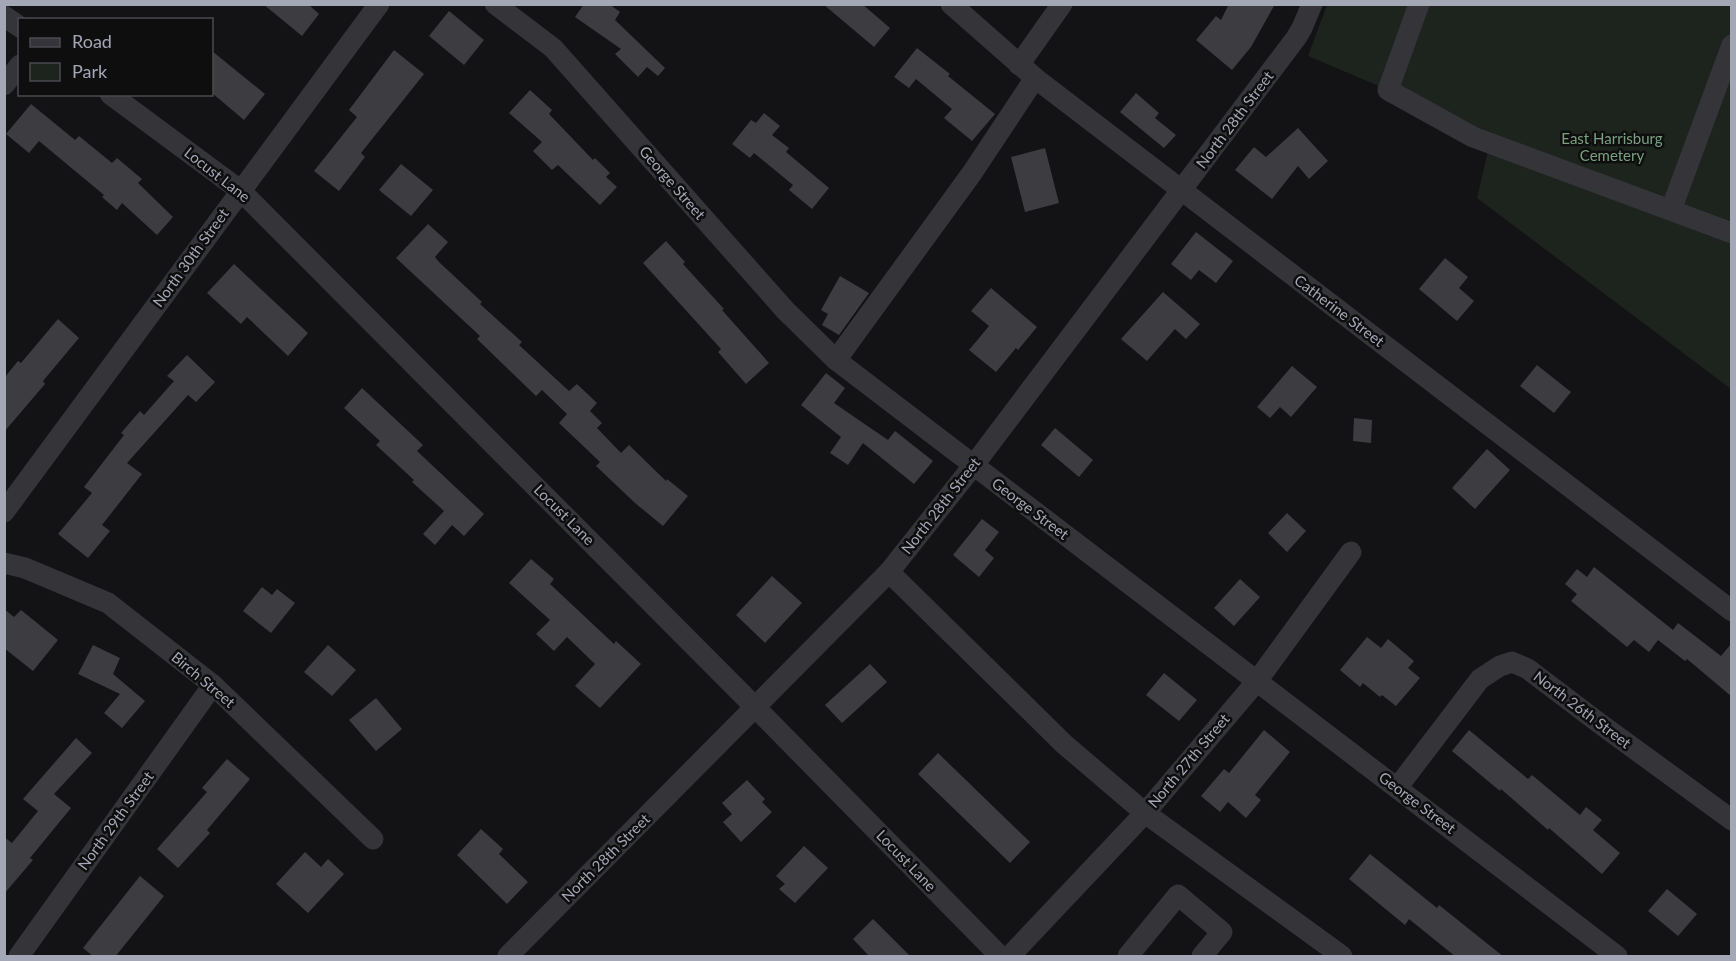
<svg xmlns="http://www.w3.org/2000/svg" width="1736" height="961" font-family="Lato,sans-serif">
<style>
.green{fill:#1d241e}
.building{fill:#3d3c41}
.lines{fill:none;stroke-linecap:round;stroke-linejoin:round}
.minor{stroke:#343439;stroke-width:21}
.labels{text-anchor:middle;stroke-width:5;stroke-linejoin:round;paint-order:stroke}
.street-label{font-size:15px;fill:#a4a7b5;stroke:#0e0e0f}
.park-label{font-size:15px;fill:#7ba081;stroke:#0e0e0f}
</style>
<rect width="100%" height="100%" fill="#131214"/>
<polygon class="green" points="1327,5 1731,5 1731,389 1477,198 1492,134 1308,56"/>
<g class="building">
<polygon points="263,4 308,4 319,14 302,36"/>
<polygon points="584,4 609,4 620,12 615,20 665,68 658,76 647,67 638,77 615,54 621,49 575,17"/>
<polygon points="823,4 862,4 890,28 874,47"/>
<polygon points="1229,4 1275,4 1251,47 1232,70 1196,40 1216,16 1221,20"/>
<polygon points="449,11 484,40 464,65 429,36"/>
<polygon points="917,48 950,74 948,76 995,114 972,141 944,118 952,109 916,79 909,88 894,77"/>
<polygon points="394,50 424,74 361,153 365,157 339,191 314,171 357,117 349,110"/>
<polygon points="212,51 265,94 244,120 212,93"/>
<polygon points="530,90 552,110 549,114 593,160 595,158 610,173 606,177 617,187 600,205 558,165 552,170 533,151 542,142 509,113"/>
<polygon points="1136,93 1159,113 1155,118 1176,135 1164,148 1120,112"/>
<polygon points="31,104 75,140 79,136 112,163 117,158 142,179 138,183 173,217 157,235 122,203 117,210 102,197 104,195 39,141 29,153 6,134"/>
<polygon points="764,113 780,126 772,135 789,148 786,152 829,188 812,209 789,190 793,185 754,153 750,158 732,144 751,120 756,123"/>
<polygon points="1298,128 1328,161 1309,179 1298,166 1272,199 1235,170 1254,147 1266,157"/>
<polygon points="1045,148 1059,203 1025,212 1011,157"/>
<polygon points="401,164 433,190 411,216 379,190"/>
<polygon points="428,224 448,242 435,257 439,262 482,302 480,304 522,342 519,345 569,391 577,384 597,403 590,411 602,423 597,428 621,453 629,445 666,481 667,479 688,496 663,526 635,503 596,466 600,462 559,423 567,414 542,390 536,396 477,339 480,336 396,258"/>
<polygon points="1196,232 1233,261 1216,283 1199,270 1191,280 1171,264"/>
<polygon points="666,241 685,262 683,264 724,309 722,310 769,363 746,384 718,352 721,349 643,263"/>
<polygon points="1445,258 1468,277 1459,288 1474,301 1457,321 1419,289"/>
<polygon points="234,264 308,333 288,356 247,317 241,324 207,293"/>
<polygon points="840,276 869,293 839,335 822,325 828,314 821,310"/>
<polygon points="991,288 1037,327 1018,350 1016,348 996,372 969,350 989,326 971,311"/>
<polygon points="1163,292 1200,324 1186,339 1175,329 1147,361 1121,339"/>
<polygon points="58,319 79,338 43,381 45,384 4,432 5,377 18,361 21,363"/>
<polygon points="187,355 215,382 196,402 188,395 127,463 142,474 102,525 110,531 88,558 58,534 92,493 84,487 124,435 121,433 140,411 144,415 174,381 167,376"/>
<polygon points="1537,365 1571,392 1554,413 1520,386"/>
<polygon points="1292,366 1317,387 1291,417 1280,407 1270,418 1257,407"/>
<polygon points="826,373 845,388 834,403 888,440 895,431 933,461 914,484 863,443 848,465 830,453 841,437 801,405"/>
<polygon points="362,388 423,445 417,451 484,514 464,536 452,525 435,545 423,534 444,511 412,482 414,480 376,445 380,441 344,408"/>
<polygon points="1354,418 1372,420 1371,443 1353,441"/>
<polygon points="1055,428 1093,460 1079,477 1041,445"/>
<polygon points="1487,449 1510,470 1475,509 1452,488"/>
<polygon points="1287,513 1306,531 1287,552 1268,533"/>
<polygon points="982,519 999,532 985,550 994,558 979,577 953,555"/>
<polygon points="531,559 554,579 550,584 614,644 616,641 641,664 600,708 575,686 595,664 567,637 554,651 536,634 550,620 509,583"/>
<polygon points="1594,567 1673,630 1678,623 1721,656 1731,644 1731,696 1687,659 1685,661 1658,640 1649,652 1634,640 1627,647 1571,601 1577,594 1565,584 1577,569 1587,577"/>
<polygon points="772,576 802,603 765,643 736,615"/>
<polygon points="1240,579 1260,597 1234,626 1214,608"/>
<polygon points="262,587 272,595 277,589 295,603 271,633 243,611"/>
<polygon points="4,609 14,617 21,610 58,640 33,671 4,648"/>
<polygon points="1367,637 1381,648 1388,639 1414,661 1408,668 1420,678 1396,706 1382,695 1380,697 1363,683 1360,687 1340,670"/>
<polygon points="93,645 120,658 113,674 145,701 122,728 104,713 120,694 78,674"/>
<polygon points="328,645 356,670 332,696 304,672"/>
<polygon points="870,664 887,682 842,723 825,705"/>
<polygon points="1164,673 1197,700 1179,721 1146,695"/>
<polygon points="376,698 402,729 376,751 349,720"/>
<polygon points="1264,730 1290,752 1255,795 1261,800 1246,818 1228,802 1220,812 1201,796 1224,769 1229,773"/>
<polygon points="1469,730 1528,779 1532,775 1580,815 1586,807 1602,820 1593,830 1620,853 1602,874 1549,828 1548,830 1501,789 1500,791 1452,751"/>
<polygon points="76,738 92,753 54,794 71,808 30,858 33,860 4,894 4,837 12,843 38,811 23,799"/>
<polygon points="938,753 1030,842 1010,863 918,774"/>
<polygon points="227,759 250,779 207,830 210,833 178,868 157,849 207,792 202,788"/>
<polygon points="747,780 765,799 762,802 772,812 741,842 723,822 732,814 722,803"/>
<polygon points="481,829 503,849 499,854 528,882 507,904 457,855"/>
<polygon points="804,846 828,868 795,903 779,889 785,884 776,876"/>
<polygon points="305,852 321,867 328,859 344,874 308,913 276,884"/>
<polygon points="1370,854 1437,908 1439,905 1504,957 1456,957 1409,919 1405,925 1349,879"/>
<polygon points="140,876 164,896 115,957 94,957 83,948"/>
<polygon points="1667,889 1697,914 1678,936 1648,911"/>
<polygon points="873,919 911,957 870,957 853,939"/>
</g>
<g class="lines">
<g class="minor">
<polyline points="495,4 553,48 785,310 836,360 1617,956"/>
<polyline points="951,4 1035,78 1732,611"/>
<polyline points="1419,4 1388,90 1473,137 1732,233"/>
<polyline points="4,16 20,27"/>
<polyline points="1019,65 1062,4"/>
<polyline points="4,85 20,65"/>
<polyline points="110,94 241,191 755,707 1000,956"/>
<polyline points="1671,210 1732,45"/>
<polyline points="836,360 972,173 1035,78"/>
<polyline points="4,512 379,4"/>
<polyline points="4,563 25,568 108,603 213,685 373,839"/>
<polyline points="889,572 1064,744 1145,813 1342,956"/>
<polyline points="1397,788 1480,679 1500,666 1512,662 1528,669 1599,723 1732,820"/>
<polyline points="19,956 213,685"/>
<polyline points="508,956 889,572 973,466 1296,38 1302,28 1312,4"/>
<polyline points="1010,956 1145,813 1257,681 1351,552"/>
<polyline points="1128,956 1178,895 1222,932 1202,956"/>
</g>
</g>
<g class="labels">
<g class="street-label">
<text transform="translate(1235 120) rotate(-53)" y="5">North 28th Street</text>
<text transform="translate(217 175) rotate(38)" y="5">Locust Lane</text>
<text transform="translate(672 183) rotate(49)" y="5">George Street</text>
<text transform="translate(191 258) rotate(-54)" y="5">North 30th Street</text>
<text transform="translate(1339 311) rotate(37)" y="5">Catherine Street</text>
<text transform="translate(941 506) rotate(-52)" y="5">North 28th Street</text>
<text transform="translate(1030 509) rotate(37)" y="5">George Street</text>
<text transform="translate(564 515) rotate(45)" y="5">Locust Lane</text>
<text transform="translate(203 680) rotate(40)" y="5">Birch Street</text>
<text transform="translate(1582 710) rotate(37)" y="5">North 26th Street</text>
<text transform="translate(1189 761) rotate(-50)" y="5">North 27th Street</text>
<text transform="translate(1417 803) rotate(37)" y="5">George Street</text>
<text transform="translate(116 821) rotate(-54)" y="5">North 29th Street</text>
<text transform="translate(606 858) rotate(-45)" y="5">North 28th Street</text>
<text transform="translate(906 861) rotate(46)" y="5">Locust Lane</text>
</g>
<g class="park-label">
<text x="1612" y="144">East Harrisburg<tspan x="1612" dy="17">Cemetery</tspan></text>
</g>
</g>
<rect width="1736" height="961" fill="none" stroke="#a4a7b5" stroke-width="12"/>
<rect x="18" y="18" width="195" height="78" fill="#0e0e0f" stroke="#4a4b51" stroke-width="1.5"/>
<rect x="30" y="38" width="30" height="9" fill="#343439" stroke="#4a4b51" stroke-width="1.5"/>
<text x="72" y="48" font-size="18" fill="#a4a7b5">Road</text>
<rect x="30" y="63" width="30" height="18" fill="#1d241e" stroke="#4a4b51" stroke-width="1.5"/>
<text x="72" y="78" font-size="18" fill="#a4a7b5">Park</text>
</svg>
